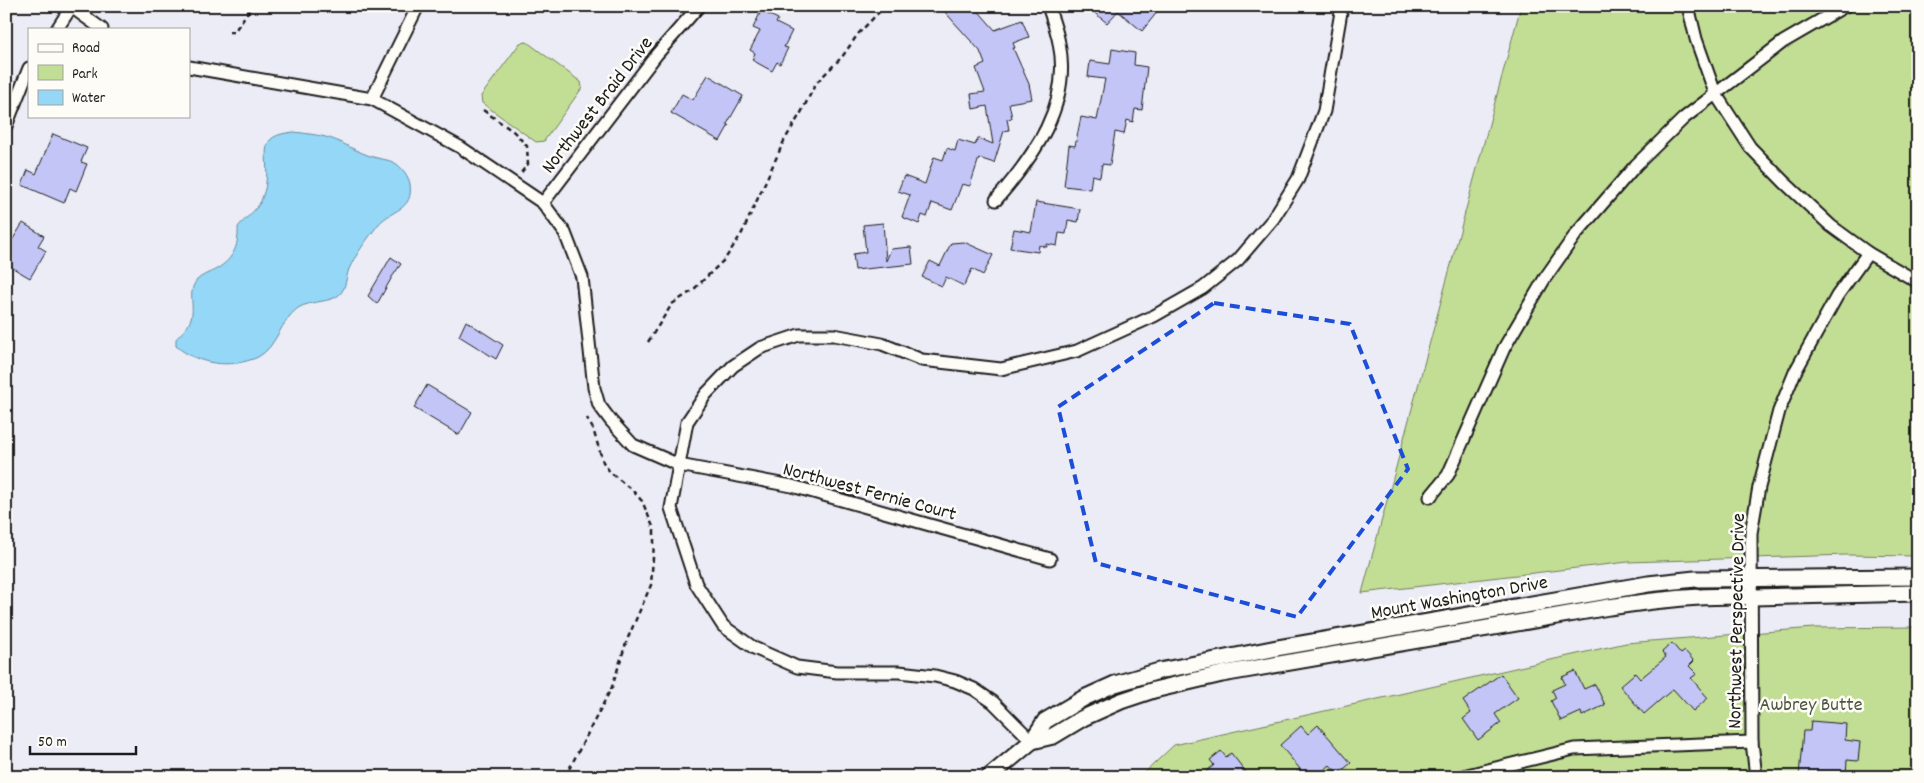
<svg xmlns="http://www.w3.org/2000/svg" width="1924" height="783" font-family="Dekko,sans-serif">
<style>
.green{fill:#c2de95;stroke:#6f7d58}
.water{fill:#94d7f6;stroke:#648c9f}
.building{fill:#c3c5f7;stroke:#1c1c1c}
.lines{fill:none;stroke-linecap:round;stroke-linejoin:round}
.street-casing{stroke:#1c1c1c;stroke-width:15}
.secondary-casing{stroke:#1c1c1c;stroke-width:19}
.path{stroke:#1c1c1c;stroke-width:2.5;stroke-dasharray:5 4;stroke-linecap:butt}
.street{stroke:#fdfcf7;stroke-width:11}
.secondary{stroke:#fdfcf7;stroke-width:15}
.marked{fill:none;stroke:#1d4ed8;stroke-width:4;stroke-dasharray:10 6;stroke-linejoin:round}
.labels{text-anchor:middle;stroke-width:5;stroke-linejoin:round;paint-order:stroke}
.street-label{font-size:20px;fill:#1c1c1c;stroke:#fdfcf7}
.park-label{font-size:20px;fill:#4e5640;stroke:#fdfcf7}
</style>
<rect width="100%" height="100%" fill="#ececf7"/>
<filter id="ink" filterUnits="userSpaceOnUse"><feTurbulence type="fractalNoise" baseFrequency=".02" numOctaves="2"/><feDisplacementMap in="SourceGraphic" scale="10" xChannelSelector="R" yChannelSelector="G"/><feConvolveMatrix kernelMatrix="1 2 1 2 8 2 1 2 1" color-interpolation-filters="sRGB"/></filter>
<g filter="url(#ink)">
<g class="green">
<polygon points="1521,6 1918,6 1918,556 1847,555 1628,562 1362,593"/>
<polygon points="527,42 581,82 582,88 544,141 536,142 482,103 481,96 520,43"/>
<polygon points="1918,627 1918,777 1140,777 1174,745 1626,643 1814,628"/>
</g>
<path class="water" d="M295,132C308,134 323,135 335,140C347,145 358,152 370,156C378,159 388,159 395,163C402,167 409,177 410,184C414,211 391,209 378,225C368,238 356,254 349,269C346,277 346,288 340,294C332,303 311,300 298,308C280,321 277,347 258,357C231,369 198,365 176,346V339C182,332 189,327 191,318C195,305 187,292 197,280C201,276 208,273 213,271C232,261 239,248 238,227C245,218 256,211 261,201C263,195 266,188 266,182C270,154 254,135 295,132Z"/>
<g class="building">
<polygon points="950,6 974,6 995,30 1022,20 1029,37 1013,43 1015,48 1013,48 1029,84 1032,99 1009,103 1012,118 1007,119 1009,130 1004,131 994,163 979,158 970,186 962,184 952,210 932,203 927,217 922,215 919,224 902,217 910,195 898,191 904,176 925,184 934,157 943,160 947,148 955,151 958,140 975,145 978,138 993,144 987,106 973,109 971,94 985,92 976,68 985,64 980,51 944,11"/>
<polygon points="1086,6 1162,6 1142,31 1118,11 1107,23"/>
<polygon points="761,11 778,19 776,23 792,31 784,47 788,48 780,64 777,62 772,71 752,60 755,53 750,50 760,31 753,28"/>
<polygon points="1112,49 1135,53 1134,65 1147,67 1142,110 1135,109 1133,122 1127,120 1124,134 1115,132 1110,165 1102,164 1100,177 1092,175 1090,189 1064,186 1069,145 1075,146 1081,117 1097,120 1105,79 1088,77 1090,61 1110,64"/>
<polygon points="708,75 743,96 727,124 729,125 720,141 671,113 682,94 693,100"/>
<polygon points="53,134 87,148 81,162 87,164 76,191 70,188 64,203 22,185 28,170 36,174"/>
<polygon points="1036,202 1080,209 1078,222 1068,220 1066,234 1059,233 1057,246 1047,244 1047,247 1039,245 1038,252 1010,248 1014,229 1031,232"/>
<polygon points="23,223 44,236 38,246 46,251 30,278 6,264 6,250"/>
<polygon points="883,223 886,261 891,249 911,247 913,264 855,270 853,254 866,252 863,225"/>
<polygon points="964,242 993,255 983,275 972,269 964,286 946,277 942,286 922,277 930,261 940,266 951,243"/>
<polygon points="391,257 401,264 392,277 377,304 368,296"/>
<polygon points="466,321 503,345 496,359 459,336"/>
<polygon points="427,385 472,412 459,435 414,408"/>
<polygon points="1672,643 1681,654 1685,651 1694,661 1689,666 1697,674 1691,678 1708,698 1693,711 1673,689 1644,714 1620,686 1635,673 1640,679 1666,657 1662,652"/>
<polygon points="1575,671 1584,689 1595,684 1605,705 1582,716 1581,712 1561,721 1551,701 1556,698 1552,690 1565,684 1562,677"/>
<polygon points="1501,674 1518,698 1495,714 1501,723 1478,740 1463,719 1471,713 1463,701"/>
<polygon points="1811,721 1846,724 1845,740 1860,742 1858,761 1847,760 1846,775 1824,773 1824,777 1799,776 1803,731 1810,731"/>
<polygon points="1318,725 1351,763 1338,774 1330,765 1316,777 1291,777 1300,769 1280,745 1301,726 1308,734"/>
<polygon points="1221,751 1226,757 1231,753 1246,772 1240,777 1200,777 1214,765 1210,760"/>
</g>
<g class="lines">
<g class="street-casing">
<g id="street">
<polyline points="70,6 102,29"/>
<polyline points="1688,6 1696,39 1715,93 1750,147 1784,182 1831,226 1868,253 1918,282"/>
<polyline points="57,29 72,6"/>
<polyline points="189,67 372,99 460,147 543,203 565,233 582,277 594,388 599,405 611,421 633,445 679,465 792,486 1050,559"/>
<polyline points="372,99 418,6"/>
<polyline points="6,126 29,68"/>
<path d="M996,200C1034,156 1072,104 1059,43C1057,31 1052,18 1048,6"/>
<polyline points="543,203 657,54 699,6"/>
<polyline points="1430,497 1448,475 1504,348 1545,278 1576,234 1636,165 1684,118 1783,42 1845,6"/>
<polyline points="1032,741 993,702 974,689 955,681 935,676 899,672 837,672 797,667 754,648 723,626 696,584 671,508 687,422 706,394 733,366 760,348 799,335 834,335 882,344 922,360 1001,369 1077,351 1154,316 1203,288 1238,260 1273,219 1298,179 1324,111 1342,6"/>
<polyline points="1459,777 1574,749 1752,742"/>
<polyline points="1756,777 1752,742 1751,533 1759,487 1779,411 1795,372 1837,296 1868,253"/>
</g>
</g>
<g class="secondary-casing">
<g id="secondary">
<path d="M1032,741L1053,736L1083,718L1121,701L1154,690L1222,674L1609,607C1657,600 1704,594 1753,597L1918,593"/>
<polyline points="989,777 1032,741 1045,721 1084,698 1115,684 1159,671 1277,648 1648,584 1695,579 1918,577"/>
</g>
</g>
<g class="path">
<polyline points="229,32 234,32 252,6"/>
<polyline points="483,110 514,132 527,146 528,164 520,174"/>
<polyline points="648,342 672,304 692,291 725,259 742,233 784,141 802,111 816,83 842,57 858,34 885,6"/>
<polyline points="565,777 612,687 627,640 651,585 654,544 654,529 642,501 633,491 610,472 603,462 593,429 587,418"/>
</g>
<use href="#street" class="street"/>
<use href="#secondary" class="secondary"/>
</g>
</g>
<path class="marked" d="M1214,303L1350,324L1408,469L1297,617L1096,563L1058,407Z"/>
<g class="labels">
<g class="street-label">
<text transform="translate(596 104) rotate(-52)" y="7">Northwest Braid Drive</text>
<text transform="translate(870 490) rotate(15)" y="7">Northwest Fernie Court</text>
<text transform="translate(1459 596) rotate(-10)" y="7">Mount Washington Drive</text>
<text transform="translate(1735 621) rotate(-89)" y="7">Northwest Perspective Drive</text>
</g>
<g class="park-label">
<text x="1811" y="710">Awbrey Butte</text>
</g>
</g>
<rect width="1924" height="783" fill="none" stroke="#fdfcf7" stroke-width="25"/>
<rect x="12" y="12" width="1899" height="758" fill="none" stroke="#1c1c1c" stroke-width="2" filter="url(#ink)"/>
<rect x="28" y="28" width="162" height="90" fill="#fdfcf7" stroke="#a3a29f"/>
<rect x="38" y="44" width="25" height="8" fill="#fdfcf7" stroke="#a3a29f"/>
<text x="72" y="52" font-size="15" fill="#1c1c1c">Road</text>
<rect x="38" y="65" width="25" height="15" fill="#c2de95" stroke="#a3a29f"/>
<text x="72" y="78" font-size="15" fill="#1c1c1c">Park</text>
<rect x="38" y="90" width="25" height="15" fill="#94d7f6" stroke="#a3a29f"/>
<text x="72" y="102" font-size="15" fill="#1c1c1c">Water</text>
<path d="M30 746v8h106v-8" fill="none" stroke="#1c1c1c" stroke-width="2.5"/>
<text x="38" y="746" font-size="15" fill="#1c1c1c" stroke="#fdfcf7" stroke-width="4" paint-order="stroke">50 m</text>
</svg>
